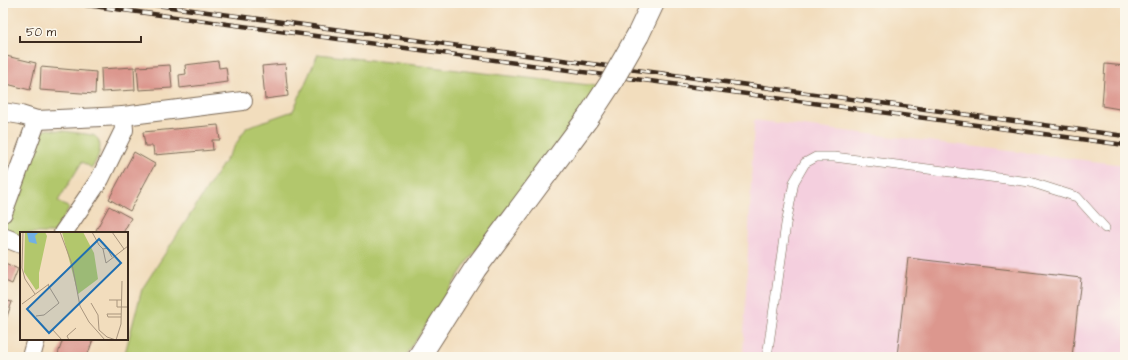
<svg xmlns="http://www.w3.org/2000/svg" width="1128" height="360" font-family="'Architects Daughter',sans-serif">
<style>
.built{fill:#f4cfde}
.green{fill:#b2c76c;stroke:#767845}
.building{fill:#dc978e}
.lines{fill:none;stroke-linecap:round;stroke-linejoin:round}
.lane-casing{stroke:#7b6956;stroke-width:10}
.street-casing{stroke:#7b6956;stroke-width:20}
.secondary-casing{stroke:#7b6956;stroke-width:24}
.lane{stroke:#fff;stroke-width:9}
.street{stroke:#fff;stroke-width:18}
.secondary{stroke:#fff;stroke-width:22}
.rail-casing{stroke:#3b2a1e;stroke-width:4.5}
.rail{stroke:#fbf7ec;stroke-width:3;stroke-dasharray:9;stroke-linecap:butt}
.secondary-bridge-casing{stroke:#7b6956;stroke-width:24;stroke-linecap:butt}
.secondary-bridge{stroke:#fff;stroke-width:22}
.inset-road{fill:none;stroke:#a9957d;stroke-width:1}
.view{fill:#1f6fb2;fill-opacity:0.15;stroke:#1f6fb2;stroke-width:2}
.inset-edge{fill:none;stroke:#3b2a1e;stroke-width:2}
</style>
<rect width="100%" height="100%" fill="#fbf7ec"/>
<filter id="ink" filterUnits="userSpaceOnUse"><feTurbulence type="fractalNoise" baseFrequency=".025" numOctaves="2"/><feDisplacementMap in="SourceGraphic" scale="8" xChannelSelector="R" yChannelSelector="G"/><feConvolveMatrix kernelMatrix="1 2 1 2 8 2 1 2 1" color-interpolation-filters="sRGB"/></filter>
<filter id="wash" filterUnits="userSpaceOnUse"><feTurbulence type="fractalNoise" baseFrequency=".012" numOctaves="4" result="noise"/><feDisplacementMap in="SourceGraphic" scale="16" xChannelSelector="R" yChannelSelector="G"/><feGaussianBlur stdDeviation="0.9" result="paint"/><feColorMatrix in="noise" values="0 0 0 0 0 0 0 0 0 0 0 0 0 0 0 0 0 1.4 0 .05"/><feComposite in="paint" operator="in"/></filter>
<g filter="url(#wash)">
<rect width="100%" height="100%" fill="#f2ddbd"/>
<polygon class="built" points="754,120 1125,165 1125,357 743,357"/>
<g class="green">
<polygon points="318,54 598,86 569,130 468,261 405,357 124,357 142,289 247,127 293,111"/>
<path d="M48,129L93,135C95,136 97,138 98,139C103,148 97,160 92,168L82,162L58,201L69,208L54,233H21V236L6,230L4,228L5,224L40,135L43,131Z"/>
</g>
<g id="blocks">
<g class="building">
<polygon points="6,56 36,63 30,90 3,83 3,66"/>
<polygon points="218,61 219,68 226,67 228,82 180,88 179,75 186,74 185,65"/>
<polygon points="285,64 288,96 265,99 262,66"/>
<polygon points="1105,64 1125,66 1125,110 1102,106"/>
<polygon points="170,65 172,88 139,90 137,67"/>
<polygon points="41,67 96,72 95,94 40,90"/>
<polygon points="134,67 135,90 102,92 101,69"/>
<polygon points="218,125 220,140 212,140 213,150 154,155 153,146 145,146 143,132"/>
<polygon points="134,152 155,164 130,211 109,199"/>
<polygon points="109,206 131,218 123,233 101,233 96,230"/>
<polygon points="908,258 1081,278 1072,357 897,356"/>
<polygon points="3,262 18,269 12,284 3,280"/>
<polygon points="3,300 12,302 3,328"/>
<polygon points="63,339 93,339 87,357 57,357"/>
</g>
</g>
</g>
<g filter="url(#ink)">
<use href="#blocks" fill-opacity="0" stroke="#7b6956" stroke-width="1"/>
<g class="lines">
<g class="lane-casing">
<polyline id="lane" points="767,357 786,224 794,182 805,163 816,157 834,157 1030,182 1077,197 1105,228"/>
</g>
<g class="street-casing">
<g id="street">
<polyline points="3,112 21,115 37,120 123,116 124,130 100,179 63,233"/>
<polyline points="123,116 243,101"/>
<polyline points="3,213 37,120"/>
<polyline points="3,237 21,244"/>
<polyline points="31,357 36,339"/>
</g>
</g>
<g class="secondary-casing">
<g id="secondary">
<polyline points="638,35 653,3"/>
<polyline points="419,357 475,269 587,119"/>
</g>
</g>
<use href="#lane" class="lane"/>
<use href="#street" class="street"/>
<use href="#secondary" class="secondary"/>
<g class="rail-casing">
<g id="rail">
<polyline points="71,3 1125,145"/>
<polyline points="141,3 1125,136"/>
</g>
</g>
<use href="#rail" class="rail"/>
<g class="secondary-bridge-casing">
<polyline id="secondary-bridge" points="587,119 610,84 638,35"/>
</g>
<use href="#secondary-bridge" class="secondary-bridge"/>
</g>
</g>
<g transform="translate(20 232)">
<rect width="108" height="108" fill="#f2ddbd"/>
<path d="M5,0H25L27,4L19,41V56L16,58L4,40ZM42,0H63L74,21L78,47L58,62Z" fill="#b2c76c"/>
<path d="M19,0L15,4L17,12L9,10L7,1Z" fill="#71b0e4"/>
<path class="inset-road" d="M3,0L2,36L5,47L15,62M40,0L52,32L60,74L69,90L85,108M72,0L79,13L83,17L87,16L92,25M92,0L104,17M83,17L86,31L108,14M89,68H102M97,68V75H108M71,71L78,83L79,98L87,105L96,108L101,92L102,49M2,72L29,52M16,84L24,83L39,71L28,53M101,85H88L87,82H101M32,97L42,108M49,108L47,104L56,96"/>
<path class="view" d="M79,7L101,31L29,101L7,77Z"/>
<rect width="108" height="108" class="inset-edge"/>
</g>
<rect width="1128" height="360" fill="none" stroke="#fbf7ec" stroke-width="16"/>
<path d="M20 36v6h121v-6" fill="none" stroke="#3b2a1e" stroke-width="2"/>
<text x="26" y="36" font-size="12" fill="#3b2a1e" stroke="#fbf7ec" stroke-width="3" paint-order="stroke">50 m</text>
</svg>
